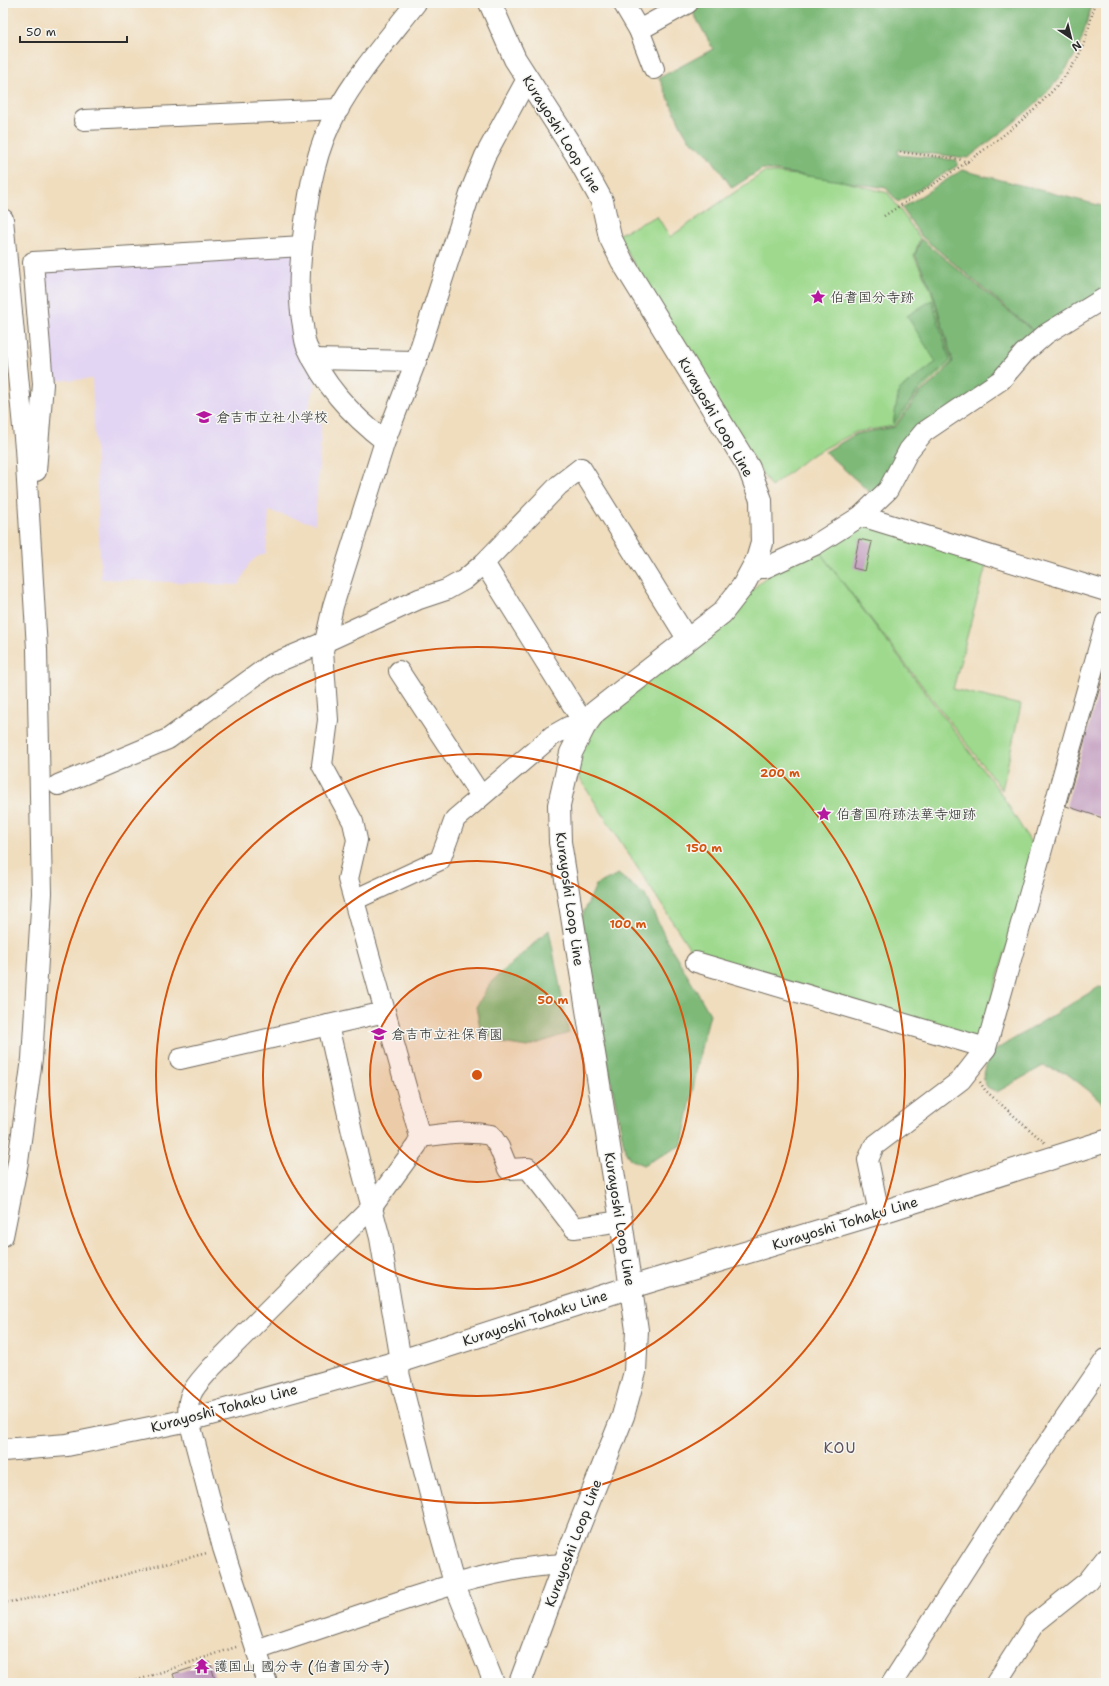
<svg xmlns="http://www.w3.org/2000/svg" width="1109" height="1686" font-family="'Shantell Sans','Klee One',sans-serif">
<style>
.built{fill:#e2d4f3}
.green{fill:#9ed98d;stroke:#64825c}
.forest{fill:#7eb978;stroke:#547252}
.building{fill:#c29cbf}
.lines{fill:none;stroke-linecap:round;stroke-linejoin:round}
.minor-casing{stroke:#70695e;stroke-width:22}
.major-casing{stroke:#70695e;stroke-width:24}
.path{stroke:#70695e;stroke-width:2.5;stroke-dasharray:1 3;stroke-linecap:butt}
.minor{stroke:#fff;stroke-width:20}
.major{stroke:#fff;stroke-width:22}
.ring{fill:none;stroke:#d5540f;stroke-width:2}
.labels{text-anchor:middle;stroke-width:3;stroke-linejoin:round;paint-order:stroke}
.street-label{font-size:14px;fill:#2b2b2b;stroke:#f6f6f2}
.poi-label{font-size:14px;fill:#2b2b2b;stroke:#f6f6f2;text-anchor:start}
.neighbourhood-label{font-size:15px;letter-spacing:1px;fill:#60535f;stroke:#f6f6f2}
.centre{fill:#d5540f;stroke:#f6f6f2;stroke-width:2}
.ring-label{font-size:12px;text-anchor:middle;font-weight:bold;fill:#d5540f;stroke:#f6f6f2;stroke-width:3;stroke-linejoin:round;paint-order:stroke}
</style>
<rect width="100%" height="100%" fill="#f6f6f2"/>
<filter id="ink" filterUnits="userSpaceOnUse"><feTurbulence type="fractalNoise" baseFrequency=".025" numOctaves="2"/><feDisplacementMap in="SourceGraphic" scale="8" xChannelSelector="R" yChannelSelector="G"/><feConvolveMatrix kernelMatrix="1 2 1 2 8 2 1 2 1" color-interpolation-filters="sRGB"/></filter>
<filter id="wash" filterUnits="userSpaceOnUse"><feTurbulence type="fractalNoise" baseFrequency=".012" numOctaves="4" result="noise"/><feDisplacementMap in="SourceGraphic" scale="16" xChannelSelector="R" yChannelSelector="G"/><feGaussianBlur stdDeviation="0.9" result="paint"/><feColorMatrix in="noise" values="0 0 0 0 0 0 0 0 0 0 0 0 0 0 0 0 0 1.4 0 .05"/><feComposite in="paint" operator="in"/></filter>
<g filter="url(#wash)">
<rect width="100%" height="100%" fill="#f0ddbe"/>
<polygon class="built" points="295,250 316,379 307,416 322,418 315,524 269,511 266,553 257,557 249,564 239,585 101,579 92,379 49,381 40,266"/>
<g class="green">
<polygon points="764,172 831,178 888,193 920,238 914,256 931,290 952,362 920,391 894,426 856,432 810,456 771,487 704,381 617,235 657,216 670,237"/>
<polygon points="857,521 988,558 953,689 1021,705 1002,790 818,550 1000,792 1036,851 979,1039 698,961 574,770 587,738 606,716 729,615 761,581 773,572"/>
</g>
<g class="forest">
<path d="M692,3H1092C1087,20 1083,40 1075,55C1050,99 1006,128 968,158L898,150V155L957,160V166L898,202L886,188L762,169L732,188L709,155L688,138L681,126L659,78L713,49L689,5Z"/>
<polygon points="962,170 1106,207 1106,292 1040,336 921,236 902,208"/>
<polygon points="921,239 1039,336 998,378 932,423 875,497 825,452 856,434 895,427 920,393 939,377 953,362 932,290 915,255"/>
<polygon points="932,300 950,361 920,388 893,424 899,390 936,362 907,316"/>
<polygon points="618,874 645,895 666,939 710,1014 701,1048 682,1145 643,1165 630,1159 625,1150 579,923 596,885"/>
<polygon points="549,930 569,1033 527,1047 502,1043 481,1032 476,1007 491,982"/>
<polygon points="1099,987 1106,988 1106,1107 1088,1090 1066,1073 1043,1066 997,1092 987,1087 983,1078 989,1054"/>
</g>
<g id="blocks">
<g class="building">
<polygon points="859,539 872,542 865,571 853,568"/>
<polygon points="1105,669 1106,669 1106,819 1066,806"/>
<polygon points="210,1662 216,1683 176,1683 173,1674"/>
</g>
</g>
</g>
<g filter="url(#ink)">
<use href="#blocks" fill-opacity="0" stroke="#70695e" stroke-width="1"/>
<g class="lines">
<g class="minor-casing">
<g id="minor">
<polyline points="623,3 639,30 654,69"/>
<polyline points="639,30 688,3"/>
<polyline points="84,120 339,109"/>
<polyline points="3,219 25,448 37,649 42,893 32,1059 18,1162 3,1236"/>
<polyline points="313,359 416,361"/>
<path d="M385,441C352,416 324,385 307,347C304,340 304,332 303,326C297,294 300,262 304,229C309,189 316,149 336,113C357,74 388,39 416,3"/>
<polyline points="36,471 43,384 33,262 302,246"/>
<polyline points="861,516 1106,591"/>
<polyline points="753,568 765,568 815,545 861,516 888,490 909,450 924,432 1001,380 1024,353 1046,334 1106,297"/>
<polyline points="399,671 481,796"/>
<polyline points="58,785 168,739 270,665 325,642 419,599 446,590 464,580 484,563 559,485 581,468 683,632"/>
<polyline points="354,900 440,860 455,819 552,736 568,727 584,727 578,714 484,563"/>
<polyline points="696,962 986,1048"/>
<polyline points="328,1025 353,1137 380,1238 401,1361 399,1373 437,1522 454,1583 494,1683"/>
<polyline points="180,1059 385,1012"/>
<path d="M420,1137C444,1134 467,1130 491,1135L499,1147L508,1169L528,1168L574,1228L621,1221"/>
<polyline points="879,1213 868,1160 874,1146 961,1080 986,1048 1106,622"/>
<path d="M256,1650C300,1635 345,1620 389,1605C446,1586 503,1567 564,1564"/>
<path d="M267,1683L223,1548L189,1420C185,1393 196,1386 212,1367L372,1207L417,1145L420,1137L348,879L357,840L353,822L322,765L328,720L323,651L333,606L385,441L416,361L472,188L485,156L527,79"/>
<polyline points="892,1683 1015,1491 1106,1359"/>
<polyline points="996,1683 1034,1624 1088,1581 1106,1558"/>
</g>
</g>
<g class="major-casing">
<g id="major">
<polyline points="490,3 515,59 576,154 602,201 610,237 622,261 749,468 761,500 762,543 757,560 743,586 722,613 595,712 584,727 571,753 559,805 560,842 621,1221 637,1330 635,1372 623,1416 564,1564 520,1683"/>
<polyline points="3,1450 67,1445 189,1420 401,1361 631,1287 879,1213 1106,1141"/>
</g>
</g>
<g class="path">
<polyline points="900,152 958,159 968,162"/>
<path d="M884,216C935,183 987,152 1032,111C1049,95 1064,80 1076,60C1086,43 1090,22 1095,3"/>
<polyline points="980,1082 985,1090 995,1099 1045,1143"/>
<polyline points="3,1603 43,1596 207,1553"/>
<polyline points="129,1683 239,1646"/>
</g>
<use href="#minor" class="minor"/>
<use href="#major" class="major"/>
</g>
</g>
<circle cx="477" cy="1075" r="107" fill="#d5540f" fill-opacity=".12"/>
<g class="ring">
<circle cx="477" cy="1075" r="107"/>
<circle cx="477" cy="1075" r="214"/>
<circle cx="477" cy="1075" r="321"/>
<circle cx="477" cy="1075" r="428"/>
</g>
<defs>
<g id="sight-bare" transform="scale(1.2)"><path d="M0-6L1.8-2.2L6-1.7L2.9 1.2L3.7 5.4L0 3.3L-3.7 5.4L-2.9 1.2L-6-1.7L-1.8-2.2Z" fill="#b5179e" stroke="#f6f6f2" stroke-width="2.5" paint-order="stroke"/></g>
<g id="school-bare" transform="scale(1.2)"><path d="M0-5L7-2L0 1L-7-2ZM-4 1L0 2.5L4 1V4Q0 6-4 4Z" fill="#b5179e" stroke="#f6f6f2" stroke-width="2.5" paint-order="stroke"/></g>
<g id="temple-bare" transform="scale(1.2)"><path d="M0-6L5-2H3V0L6.5 2.5H4V6H1.5V3h-3V6H-4V2.5H-6.5L-3 0V-2H-5Z" fill="#b5179e" stroke="#f6f6f2" stroke-width="2.5" paint-order="stroke"/></g>
</defs>
<g fill-rule="evenodd">
<use href="#sight-bare" x="818" y="297"/>
<use href="#school-bare" x="204" y="417"/>
<use href="#sight-bare" x="824" y="814"/>
<use href="#school-bare" x="379" y="1034"/>
<use href="#temple-bare" x="202" y="1666"/>
</g>
<g class="labels">
<g class="street-label">
<text transform="translate(562 134) rotate(58)" y="5">Kurayoshi Loop Line</text>
<text transform="translate(716 417) rotate(60)" y="5">Kurayoshi Loop Line</text>
<text transform="translate(570 899) rotate(82)" y="5">Kurayoshi Loop Line</text>
<text transform="translate(620 1219) rotate(81)" y="5">Kurayoshi Loop Line</text>
<text transform="translate(845 1223) rotate(-17)" y="5">Kurayoshi Tohaku Line</text>
<text transform="translate(535 1318) rotate(-18)" y="5">Kurayoshi Tohaku Line</text>
<text transform="translate(224 1408) rotate(-15)" y="5">Kurayoshi Tohaku Line</text>
<text transform="translate(573 1543) rotate(-69)" y="5">Kurayoshi Loop Line</text>
</g>
<g class="poi-label">
<text x="830" y="302">伯耆国分寺跡</text>
<text x="216" y="422">倉吉市立社小学校</text>
<text x="836" y="819">伯耆国府跡法華寺畑跡</text>
<text x="391" y="1039">倉吉市立社保育園</text>
<text x="214" y="1671">護国山 國分寺 (伯耆国分寺)</text>
</g>
<g class="neighbourhood-label">
<text x="840" y="1453">KOU</text>
</g>
</g>
<circle cx="477" cy="1075" r="6" class="centre"/>
<g class="ring-label">
<text x="780" y="777">200 m</text>
<text x="704" y="852">150 m</text>
<text x="628" y="928">100 m</text>
<text x="553" y="1004">50 m</text>
</g>
<rect width="1109" height="1686" fill="none" stroke="#f6f6f2" stroke-width="16"/>
<g transform="translate(1071 38) rotate(145)" stroke="#f6f6f2" stroke-width="3" paint-order="stroke">
<path d="M0-3L7 15L0 10L-7 15Z" fill="#2b2b2b"/>
<text y="-6" font-size="11" font-weight="bold" text-anchor="middle" fill="#2b2b2b">N</text>
</g>
<path d="M20 36v6h107v-6" fill="none" stroke="#2b2b2b" stroke-width="2"/>
<text x="26" y="36" font-size="12" fill="#2b2b2b" stroke="#f6f6f2" stroke-width="3" paint-order="stroke">50 m</text>
</svg>
